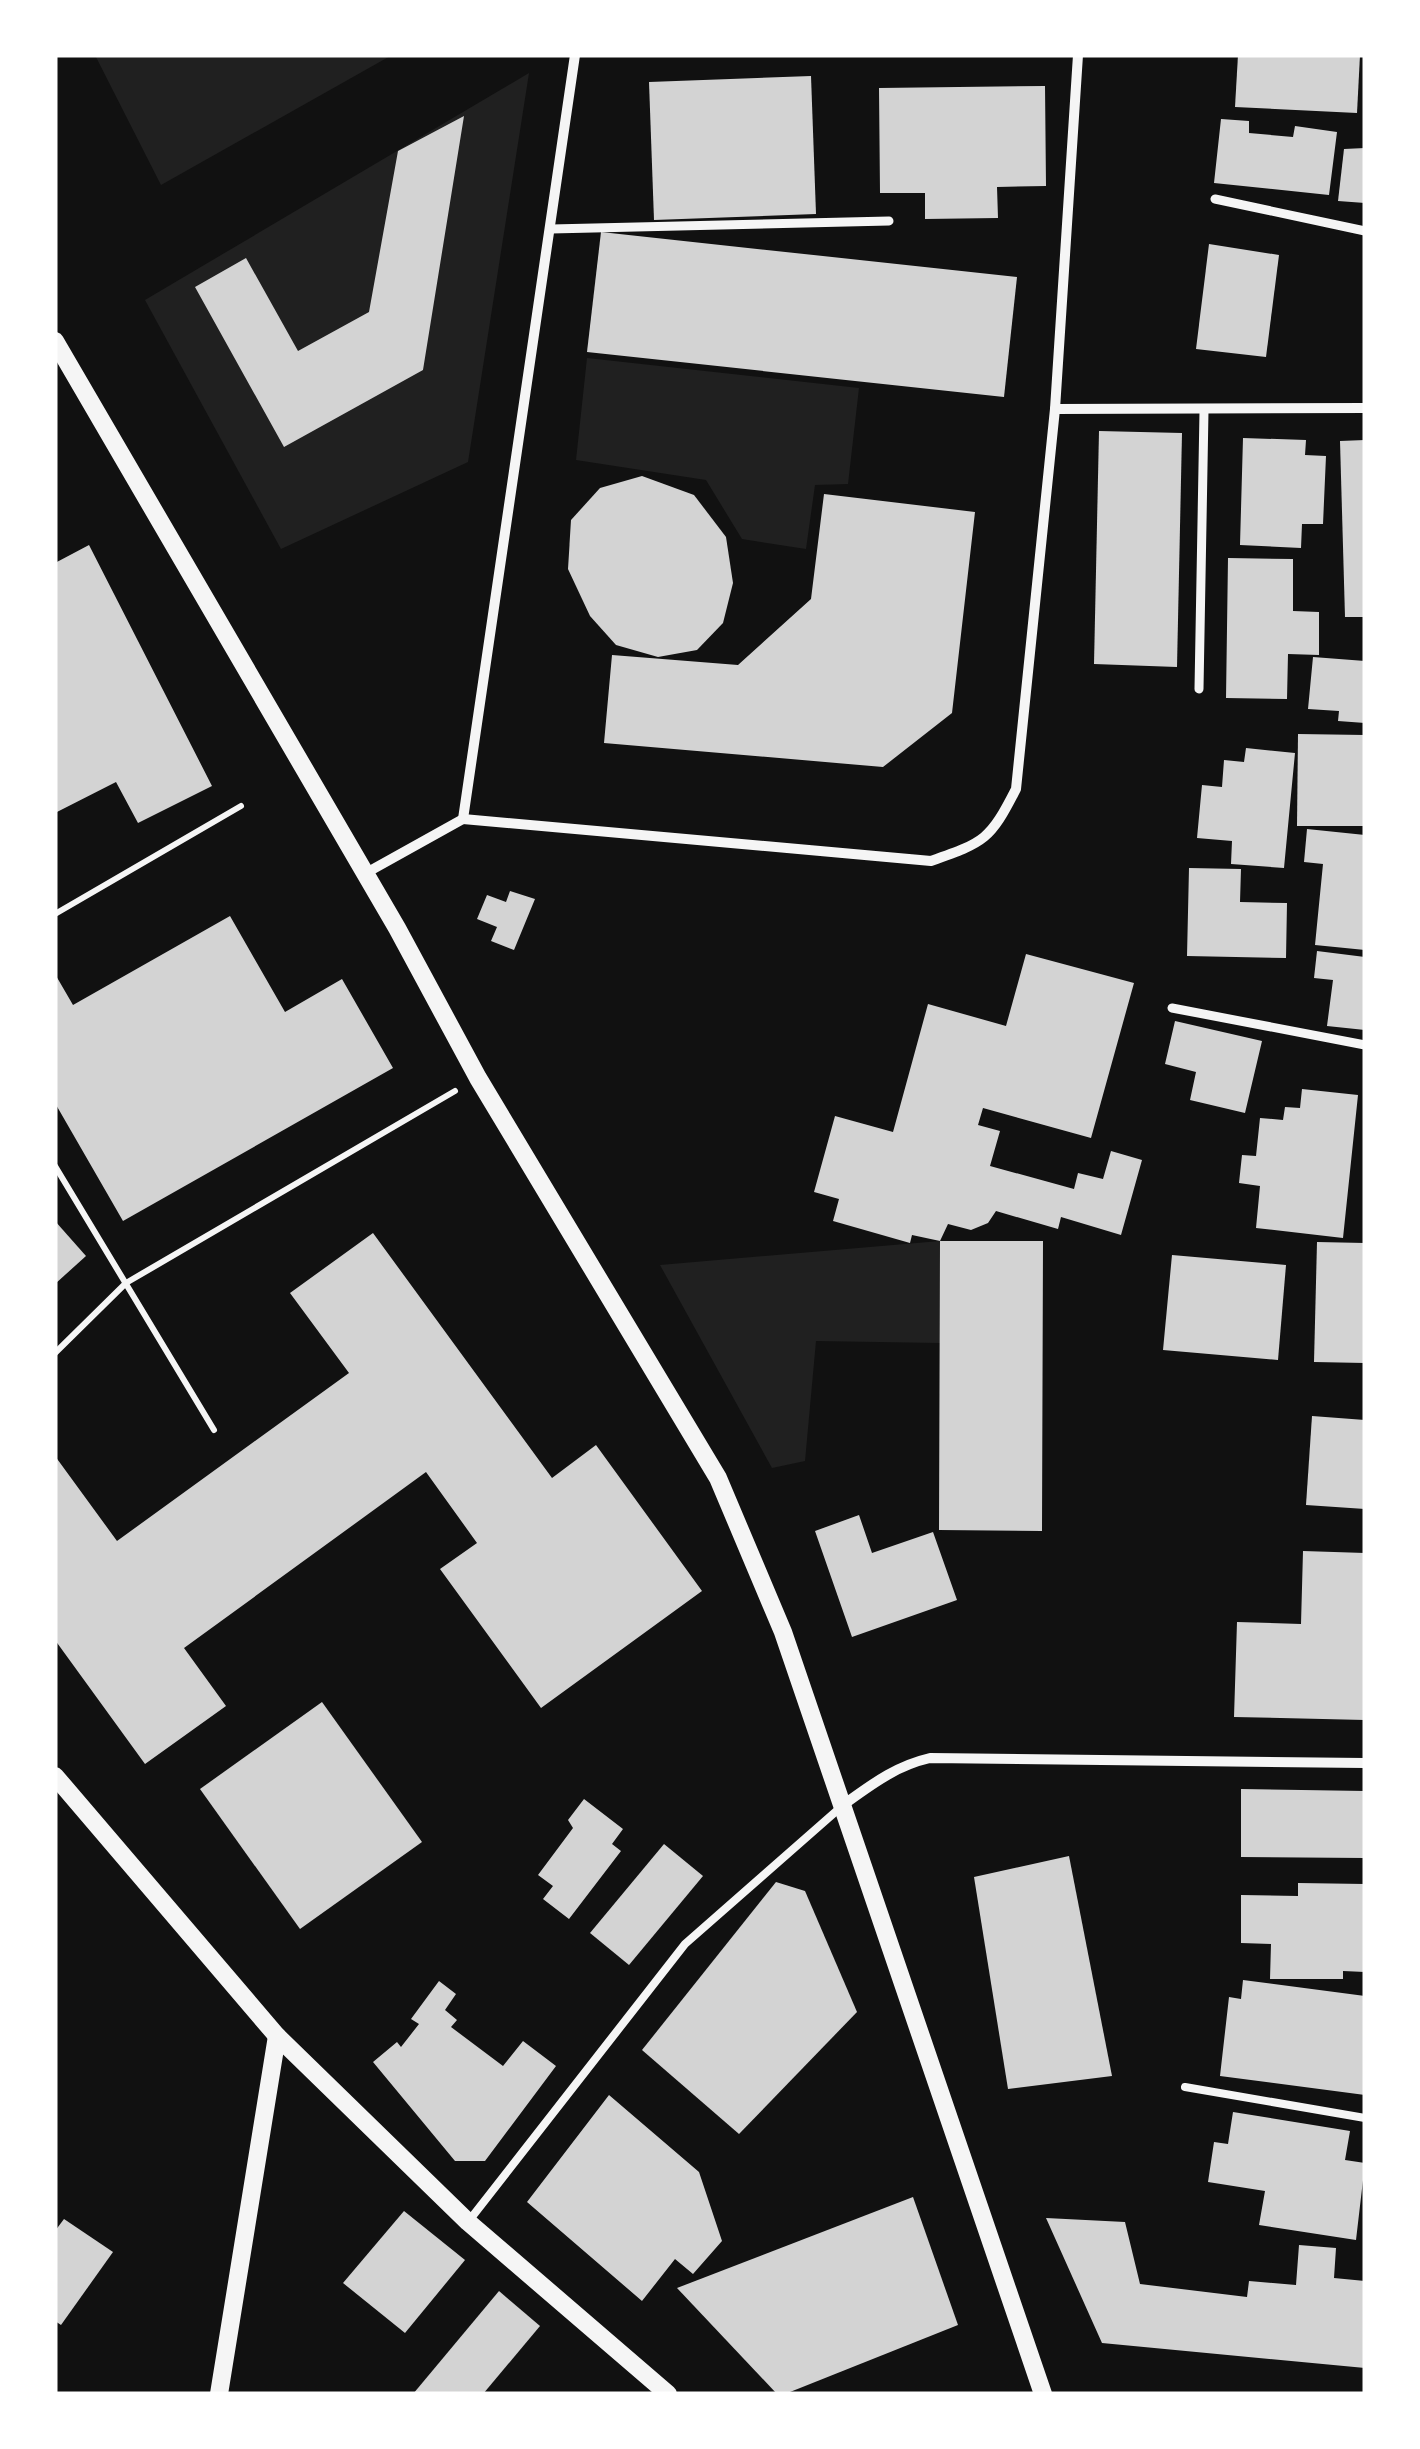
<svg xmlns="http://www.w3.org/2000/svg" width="1420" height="2449" font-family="'PT Sans Narrow',sans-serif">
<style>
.green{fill:#202020}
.building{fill:#d3d3d3}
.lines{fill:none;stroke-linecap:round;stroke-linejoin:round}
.path{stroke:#f5f5f5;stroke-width:6}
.service{stroke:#f5f5f5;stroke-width:8}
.pedestrian{stroke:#f5f5f5;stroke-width:9}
.minor{stroke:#f5f5f5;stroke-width:10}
.tertiary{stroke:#f5f5f5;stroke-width:18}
</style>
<rect width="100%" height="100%" fill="#111"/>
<g class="green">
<polygon points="95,55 392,55 161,185"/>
<polygon points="529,73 468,462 281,549 145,300"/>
<polygon points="587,358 859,388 848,484 815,485 806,549 742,539 706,480 576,460"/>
<polygon points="940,1241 940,1343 816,1341 805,1461 772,1468 660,1265"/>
</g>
<g class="building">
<polygon points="1238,55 1360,55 1357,113 1235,107"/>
<polygon points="811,76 816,214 654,220 649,82"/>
<polygon points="1045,86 1046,186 997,187 998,218 925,219 925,193 880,193 879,88"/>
<polygon points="464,116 423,370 284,447 195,287 246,258 298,351 369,312 398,151"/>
<polygon points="1221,119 1249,121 1249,133 1293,137 1295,126 1337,132 1329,195 1214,183"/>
<polygon points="1365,148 1365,203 1338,201 1344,149"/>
<polygon points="601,232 1017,277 1004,397 587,352"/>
<polygon points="1209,244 1279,255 1266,357 1196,349"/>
<polygon points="1099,431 1182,433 1177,667 1094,664"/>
<polygon points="1243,438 1306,440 1305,455 1326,456 1323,524 1302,524 1301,548 1240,545"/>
<polygon points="1365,440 1365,617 1345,617 1340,441"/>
<polygon points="642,476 694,495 726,537 733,583 723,623 697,650 658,657 616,645 590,616 568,569 571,520 600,488"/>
<polygon points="824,494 975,512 952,713 883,767 604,743 612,655 738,665 811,599"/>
<polygon points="89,545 212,786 138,823 116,782 55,813 55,563"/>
<polygon points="1228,558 1293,559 1293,611 1319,612 1319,655 1288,654 1287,699 1226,698"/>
<polygon points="1313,657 1365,661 1365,723 1338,721 1339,711 1308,709"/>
<polygon points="1298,734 1365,735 1365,826 1297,826"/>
<polygon points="1246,748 1295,753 1284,868 1231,864 1232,841 1197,838 1202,785 1222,787 1224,760 1244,762"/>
<polygon points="1307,829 1365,835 1365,950 1315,945 1323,864 1304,862"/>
<polygon points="1189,868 1241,869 1240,902 1287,903 1286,958 1187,956"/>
<polygon points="510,891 535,899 514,950 491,941 497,927 477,919 487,895 506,902"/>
<polygon points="230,916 285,1012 342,979 393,1068 123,1221 55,1103 55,974 73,1005"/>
<polygon points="1317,951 1365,957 1365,1030 1327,1026 1333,980 1314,978"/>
<polygon points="1026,954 1134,983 1091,1138 983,1108 978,1125 1000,1131 990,1166 1074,1189 1078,1173 1103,1179 1111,1151 1142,1160 1121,1235 1061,1217 1058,1229 996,1211 988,1223 971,1230 948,1224 940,1241 1043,1241 1042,1531 939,1530 940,1241 912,1235 910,1243 833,1221 839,1199 814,1192 835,1116 893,1132 928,1004 1006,1026"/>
<polygon points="1175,1021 1262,1041 1245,1113 1190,1100 1196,1072 1165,1064"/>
<polygon points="1302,1089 1358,1095 1343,1238 1256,1228 1260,1186 1239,1183 1242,1155 1256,1156 1260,1118 1283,1120 1285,1107 1300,1108"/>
<polygon points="55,1221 86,1256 55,1284"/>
<polygon points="373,1233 552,1478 596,1445 702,1591 541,1708 440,1569 477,1543 426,1472 184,1648 226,1706 145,1764 55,1640 55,1456 117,1541 349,1373 290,1293"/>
<polygon points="1317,1242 1365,1243 1365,1363 1314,1362"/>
<polygon points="1172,1255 1286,1265 1278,1360 1163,1350"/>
<polygon points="1312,1416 1365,1420 1365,1509 1306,1505"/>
<polygon points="859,1515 872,1553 933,1532 957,1600 852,1637 815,1531"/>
<polygon points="1303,1551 1365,1553 1365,1720 1234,1717 1237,1622 1301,1624"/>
<polygon points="322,1702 422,1842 300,1929 200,1789"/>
<polygon points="1241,1789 1365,1791 1365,1858 1241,1857"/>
<polygon points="584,1799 623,1829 612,1844 621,1851 569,1919 543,1899 553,1886 538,1875 573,1828 568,1820"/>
<polygon points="664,1844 703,1876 629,1965 590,1933"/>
<polygon points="1069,1856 1112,2076 1008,2089 974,1877"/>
<polygon points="776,1882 805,1891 857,2012 739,2134 642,2050"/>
<polygon points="1298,1883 1365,1884 1365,1972 1343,1971 1343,1979 1270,1979 1271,1944 1241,1943 1241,1895 1298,1896"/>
<polygon points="1243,1980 1365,1996 1365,2095 1220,2076 1229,1997 1241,1999"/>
<polygon points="439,1981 456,1994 445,2010 457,2020 451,2027 503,2066 523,2041 556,2066 485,2161 455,2161 373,2062 397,2042 401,2047 419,2024 411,2019"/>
<polygon points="609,2095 699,2172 722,2241 693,2274 675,2259 642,2301 527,2202"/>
<polygon points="1233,2112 1350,2131 1345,2160 1365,2163 1356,2240 1259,2225 1265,2191 1208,2182 1214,2142 1228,2144"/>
<polygon points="913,2197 958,2325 785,2394 777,2394 677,2288"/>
<polygon points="404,2211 465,2260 405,2333 343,2283"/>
<polygon points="1046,2218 1125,2222 1140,2284 1247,2297 1249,2281 1296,2285 1299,2245 1336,2248 1334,2278 1365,2281 1365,2368 1102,2343"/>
<polygon points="64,2219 113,2252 61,2325 55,2321 55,2231"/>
<polygon points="499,2291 540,2326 483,2394 413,2394"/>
</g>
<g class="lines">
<g class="path">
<polyline points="55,914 241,806"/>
<polyline points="55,1166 214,1430"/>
<polyline points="55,1353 126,1283 455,1091"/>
</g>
<g class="service">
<polyline points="1185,2087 1365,2118"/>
<polyline points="468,2222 685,1944 841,1807"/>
</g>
<g class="pedestrian">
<polyline points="1215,199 1365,231"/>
<polyline points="551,229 889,221"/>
<polyline points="1199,689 1204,411"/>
<polyline points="1172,1008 1365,1045"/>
</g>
<g class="minor">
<polyline points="1055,409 1365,408"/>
<path d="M463,819L931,861C985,842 990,840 1016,789L1055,409L1078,55"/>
<polyline points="463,819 575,55"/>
<polyline points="366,873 463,819"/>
<path d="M843,1805C871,1785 895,1766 930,1758L1365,1763"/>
</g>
<g class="tertiary">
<polyline points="55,341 397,928 478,1078 718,1478 783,1632 1043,2394"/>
<polyline points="55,1776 277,2036 468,2222 668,2394"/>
<polyline points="219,2394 277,2036"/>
</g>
</g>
<rect width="1420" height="2449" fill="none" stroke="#ffffff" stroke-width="115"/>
</svg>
